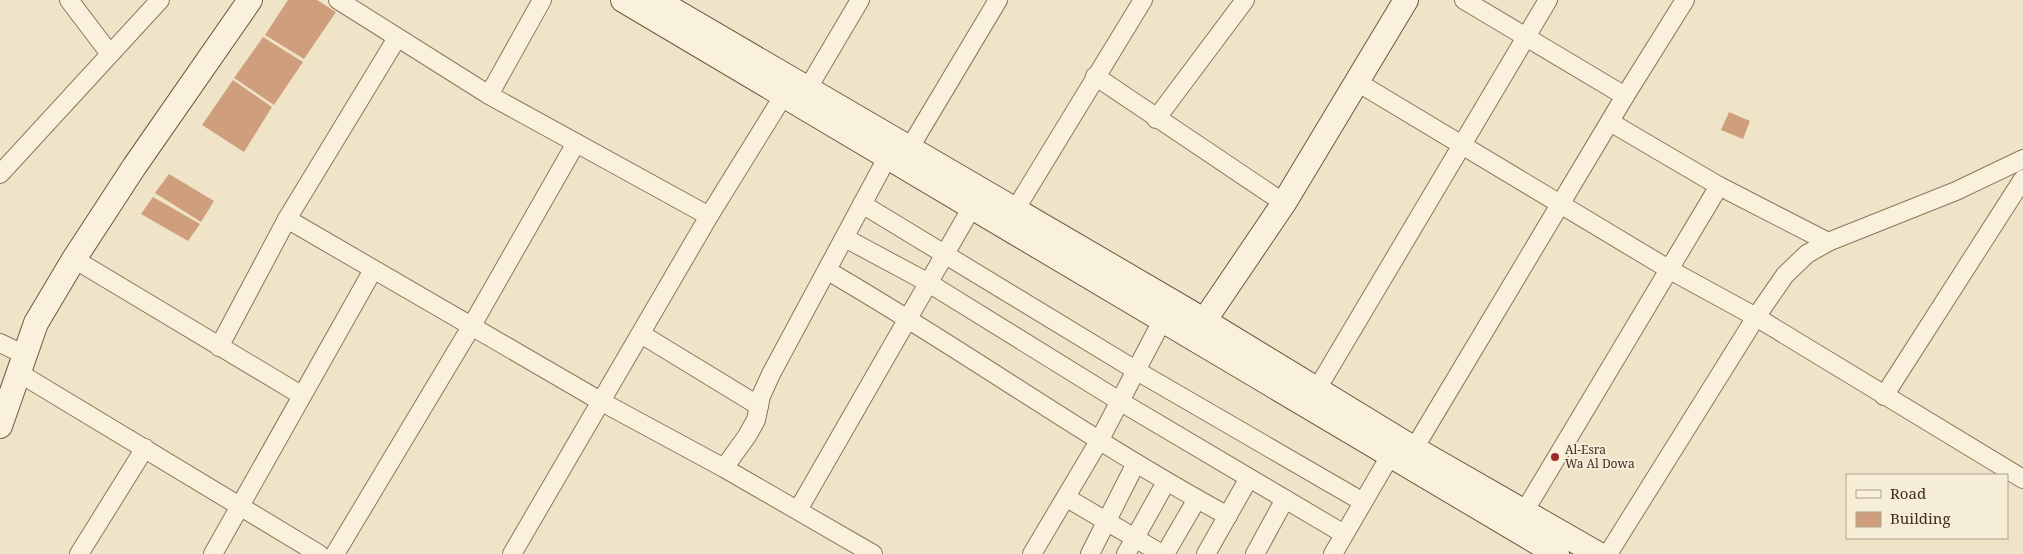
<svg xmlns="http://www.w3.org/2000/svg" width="2023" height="554" font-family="'Noto Serif',serif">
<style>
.building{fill:#cf9f7d}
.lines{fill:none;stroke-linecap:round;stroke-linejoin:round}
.street-casing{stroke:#8d765c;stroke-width:20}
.secondary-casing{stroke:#6f573f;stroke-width:26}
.street{stroke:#faf1dc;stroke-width:18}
.secondary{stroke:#faf1dc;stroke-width:24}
.poi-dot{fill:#9e2a2b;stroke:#f7eed8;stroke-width:2}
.labels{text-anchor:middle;stroke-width:4;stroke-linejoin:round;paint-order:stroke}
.poi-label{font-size:12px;fill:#3d2e20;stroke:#f7eed8;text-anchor:start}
</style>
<rect width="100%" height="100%" fill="#f0e4c8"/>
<g class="building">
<polygon points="288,0 317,0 336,12 304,59 265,35"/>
<polygon points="263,37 303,62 274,105 234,78"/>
<polygon points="233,80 272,107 244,152 202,125"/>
<polygon points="1729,112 1750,121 1743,139 1721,130"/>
<polygon points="169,174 214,201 201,222 155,193"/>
<polygon points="153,197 200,224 188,241 141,214"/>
</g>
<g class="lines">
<g class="street-casing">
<g id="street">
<polyline points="69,0 110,54"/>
<polyline points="338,0 489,95 709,216"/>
<polyline points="1464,0 1625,96"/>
<polyline points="1095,76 1284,203"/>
<polyline points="1357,82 1670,270 1756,317 2023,479"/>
<polyline points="808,88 860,0"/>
<polyline points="489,95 542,0"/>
<polyline points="1156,119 1245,0"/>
<polyline points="1610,122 1719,186 1828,242"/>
<polyline points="909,149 998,0"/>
<polyline points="0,174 160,0"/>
<polyline points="862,204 1137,371 1363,502"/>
<polyline points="1015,210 1143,0"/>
<polyline points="287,219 602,402 724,468 873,554"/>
<polyline points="845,238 927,282 1121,402 1344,534"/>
<polyline points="74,259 301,395"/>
<path d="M828,271C963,349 1090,441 1228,516"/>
<polyline points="641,334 759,406"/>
<polyline points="0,343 25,355"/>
<polyline points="219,347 287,219 397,38"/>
<polyline points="19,373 319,554"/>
<polyline points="1317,389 1548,0"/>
<polyline points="1884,396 2023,179"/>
<polyline points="1409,457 1625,96 1685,0"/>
<polyline points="724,468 747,436 756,420 761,396 771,374 887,158"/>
<polyline points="1067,498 1162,554"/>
<polyline points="798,510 972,207"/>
<polyline points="1524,512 1719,186"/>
<polyline points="79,554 145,448"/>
<polyline points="213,554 373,270"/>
<polyline points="335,554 471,327 576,143"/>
<polyline points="512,554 709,216 790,85"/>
<polyline points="1032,554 1099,441 1162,321"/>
<polyline points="1090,554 1136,463"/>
<polyline points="1126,554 1166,482"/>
<polyline points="1165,554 1197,499"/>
<polyline points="1206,554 1249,478"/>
<polyline points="1255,554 1285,499"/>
<polyline points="1333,554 1390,456"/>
<polyline points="1608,554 1756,317 1785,275 1807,254 1828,242 1956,191 2023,159"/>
</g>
</g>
<g class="secondary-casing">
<g id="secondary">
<polyline points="623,0 1557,554"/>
<polyline points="656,0 1190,312 1413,448 1598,554"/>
<polyline points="1204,321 1284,203 1406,0"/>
<polyline points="0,426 36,323 74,259 134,167 250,0"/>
</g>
</g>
<use href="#street" class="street"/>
<use href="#secondary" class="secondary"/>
</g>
<circle class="poi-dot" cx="1555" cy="457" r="5"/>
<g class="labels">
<g class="poi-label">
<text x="1565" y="454">Al-Esra<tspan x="1565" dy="14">Wa Al Dowa</tspan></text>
</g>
</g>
<rect x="1846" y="474" width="162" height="65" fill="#f7eed8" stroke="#ada18e"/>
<rect x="1856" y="490" width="25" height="8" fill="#faf1dc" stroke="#ada18e"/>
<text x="1890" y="499" font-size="15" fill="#3d2e20">Road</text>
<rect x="1856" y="512" width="25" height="15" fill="#cf9f7d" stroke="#ada18e"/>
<text x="1890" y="524" font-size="15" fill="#3d2e20">Building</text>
</svg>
